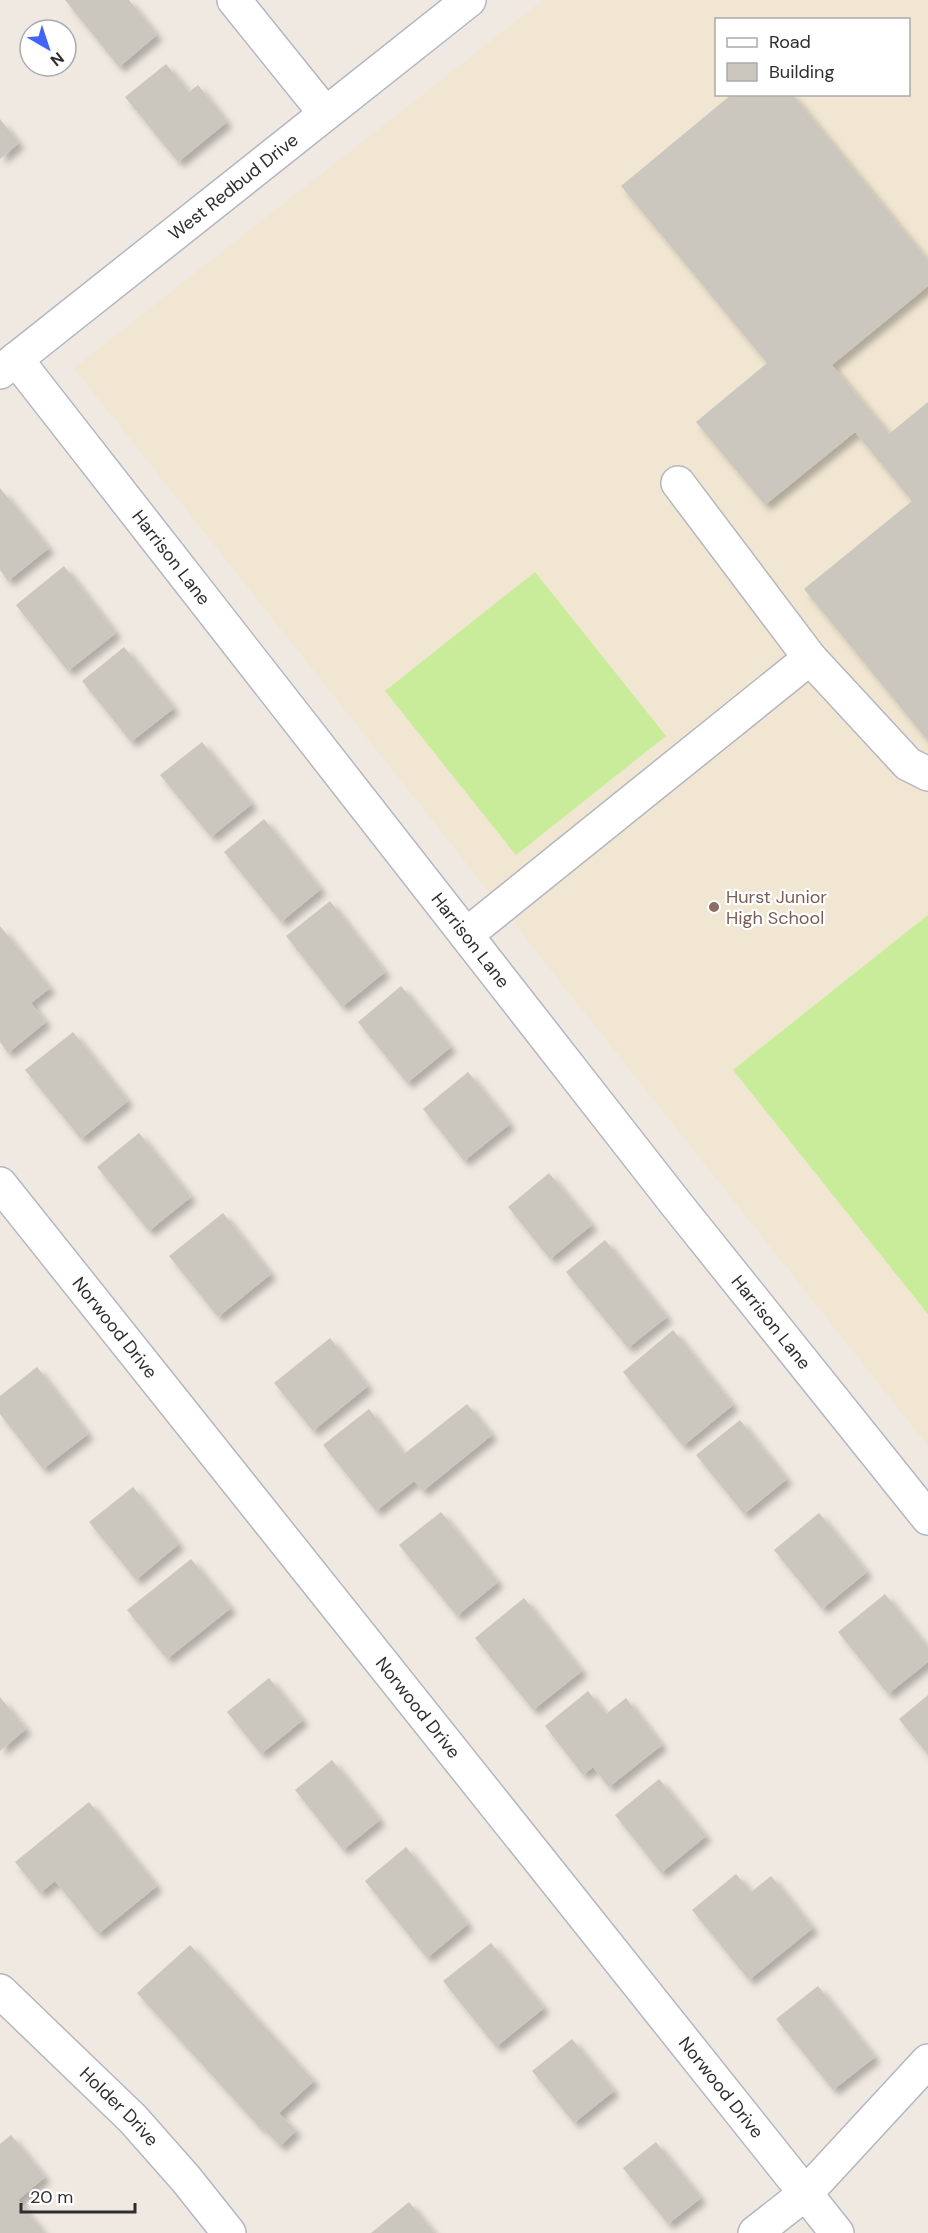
<svg xmlns="http://www.w3.org/2000/svg" width="928" height="2233" font-family="'DM Sans',sans-serif">
<style>
.education{fill:#f0e6d1;fill-rule:evenodd}
.pitch{fill:#c9ec9a}
.building{fill:#cbc7bf;filter:url(#shadow)}
.lines{fill:none;stroke-linecap:round;stroke-linejoin:round}
.minor-casing{stroke:#b4b7c1;stroke-width:36}
.minor{stroke:#fff;stroke-width:33}
.education-dot{fill:#8d6e63;stroke:#fff;stroke-width:2}
.labels{text-anchor:middle;stroke-width:4.5;stroke-linejoin:round;paint-order:stroke}
.street-label{font-size:18px;fill:#2e2e2e;stroke:#fff}
.education-label{font-size:18px;fill:#785e54;stroke:#fff;text-anchor:start}
</style>
<defs>
<filter id="shadow"><feDropShadow dx="5.5" dy="5.5" stdDeviation="3" flood-color="#0004"/></filter>
</defs>
<rect width="100%" height="100%" fill="#efe9e1"/>
<path class="education" d="M543,0H928V1446L74,368ZM716,20H908V94H716Z"/>
<g class="pitch">
<polygon points="535,572 666,736 516,855 385,691"/>
<polygon points="928,915 928,1314 733,1070"/>
</g>
<g class="building">
<polygon points="65,0 129,0 157,35 119,67"/>
<polygon points="166,64 189,92 198,85 227,122 178,162 125,97"/>
<polygon points="732,94 792,94 928,261 928,286 832,365 889,434 928,402 928,741 804,589 912,501 855,432 765,505 696,422 767,363 621,186"/>
<polygon points="0,119 19,143 0,159"/>
<polygon points="0,488 49,548 8,581 0,570"/>
<polygon points="64,566 116,633 68,671 16,605"/>
<polygon points="124,647 174,708 131,742 82,681"/>
<polygon points="202,742 252,804 211,837 160,775"/>
<polygon points="264,819 321,889 281,922 224,852"/>
<polygon points="330,901 385,972 342,1007 286,936"/>
<polygon points="0,926 50,988 31,1003 46,1022 8,1053 0,1042"/>
<polygon points="401,986 451,1047 407,1083 358,1022"/>
<polygon points="73,1032 128,1101 81,1139 25,1070"/>
<polygon points="468,1072 510,1124 464,1161 423,1109"/>
<polygon points="139,1133 191,1197 149,1231 97,1167"/>
<polygon points="549,1173 592,1225 550,1259 508,1207"/>
<polygon points="223,1213 271,1274 218,1317 169,1256"/>
<polygon points="605,1240 667,1317 628,1348 566,1272"/>
<polygon points="673,1330 733,1405 683,1446 623,1372"/>
<polygon points="330,1338 368,1386 313,1431 274,1383"/>
<polygon points="37,1367 88,1434 43,1469 0,1414 0,1396"/>
<polygon points="467,1404 492,1435 423,1491 414,1481 376,1511 323,1445 369,1409 404,1454"/>
<polygon points="740,1420 787,1479 744,1514 696,1455"/>
<polygon points="133,1487 179,1544 136,1580 89,1522"/>
<polygon points="441,1512 498,1582 457,1616 399,1545"/>
<polygon points="819,1513 867,1572 822,1609 774,1550"/>
<polygon points="191,1559 231,1608 167,1659 127,1610"/>
<polygon points="885,1594 928,1648 928,1662 888,1694 838,1632"/>
<polygon points="524,1598 582,1671 533,1710 475,1638"/>
<polygon points="269,1678 303,1720 261,1754 227,1712"/>
<polygon points="588,1691 606,1714 626,1698 662,1745 609,1787 593,1767 583,1775 545,1726"/>
<polygon points="928,1695 928,1755 899,1719"/>
<polygon points="0,1697 26,1729 0,1751"/>
<polygon points="332,1760 380,1820 343,1850 295,1790"/>
<polygon points="659,1779 706,1836 661,1873 615,1815"/>
<polygon points="89,1802 157,1886 98,1934 55,1881 40,1893 15,1862"/>
<polygon points="406,1847 468,1924 427,1958 365,1881"/>
<polygon points="736,1874 751,1892 771,1876 813,1928 749,1980 692,1910"/>
<polygon points="491,1943 544,2008 496,2047 443,1981"/>
<polygon points="190,1945 314,2081 279,2113 296,2131 280,2146 262,2127 260,2128 137,1993"/>
<polygon points="818,1986 875,2057 833,2090 776,2019"/>
<polygon points="572,2039 614,2091 574,2123 532,2071"/>
<polygon points="11,2135 45,2177 18,2200 44,2233 0,2233 0,2144"/>
<polygon points="656,2142 701,2198 668,2224 623,2168"/>
<polygon points="409,2202 434,2233 371,2233"/>
</g>
<g class="lines">
<g class="minor-casing">
<g id="minor">
<polyline points="234,0 325,113"/>
<path id="s1" d="M16,359L677,1205L928,1518"/>
<path id="s2" d="M0,372L469,0"/>
<polyline points="678,483 810,658 908,764 928,774"/>
<polyline points="466,935 810,658"/>
<path id="s3" d="M0,1184L837,2233"/>
<path id="s4" d="M0,1991L133,2119L186,2179L229,2233"/>
<polyline points="755,2233 806,2193 928,2061"/>
</g>
</g>
<use href="#minor" class="minor"/>
</g>
<circle class="education-dot" cx="714" cy="907" r="6"/>
<g class="labels">
<g class="street-label">
<text dy="6" stroke="none"><textPath href="#s2" startOffset="298">West Redbud Drive</textPath></text>
<text dy="6" stroke="none"><textPath href="#s1" startOffset="252">Harrison Lane</textPath></text>
<text dy="6" stroke="none"><textPath href="#s1" startOffset="738">Harrison Lane</textPath></text>
<text dy="6" stroke="none"><textPath href="#s1" startOffset="1224">Harrison Lane</textPath></text>
<text dy="6" stroke="none"><textPath href="#s3" startOffset="184">Norwood Drive</textPath></text>
<text dy="6" stroke="none"><textPath href="#s3" startOffset="670">Norwood Drive</textPath></text>
<text dy="6" stroke="none"><textPath href="#s3" startOffset="1156">Norwood Drive</textPath></text>
<text dy="6" stroke="none"><textPath href="#s4" startOffset="166">Holder Drive</textPath></text>
</g>
<g class="education-label">
<text x="726" y="903">Hurst Junior<tspan x="726" dy="21">High School</tspan></text>
</g>
</g>
<rect x="715" y="18" width="195" height="78" fill="#ffffff" stroke="#ababab" stroke-width="1.5"/>
<rect x="727" y="38" width="30" height="9" fill="#ffffff" stroke="#ababab" stroke-width="1.5"/>
<text x="769" y="48" font-size="18" fill="#2e2e2e">Road</text>
<rect x="727" y="63" width="30" height="18" fill="#cbc7bf" stroke="#ababab" stroke-width="1.5"/>
<text x="769" y="78" font-size="18" fill="#2e2e2e">Building</text>
<g transform="translate(48 48) rotate(141)"><circle r="28" fill="#ffffff" stroke="#ababab" stroke-width="1.5"/>
<path d="M0-4.5L10 22L0 15L-10 22Z" fill="#4264fb"/>
<text y="-9" font-size="16" font-weight="bold" text-anchor="middle" fill="#2e2e2e">N</text>
</g>
<path d="M21 2203v9h114v-9" fill="none" stroke="#2e2e2e" stroke-width="3"/>
<text x="30" y="2203" font-size="18" fill="#2e2e2e" stroke="#ffffff" stroke-width="4.5" paint-order="stroke">20 m</text>
</svg>
